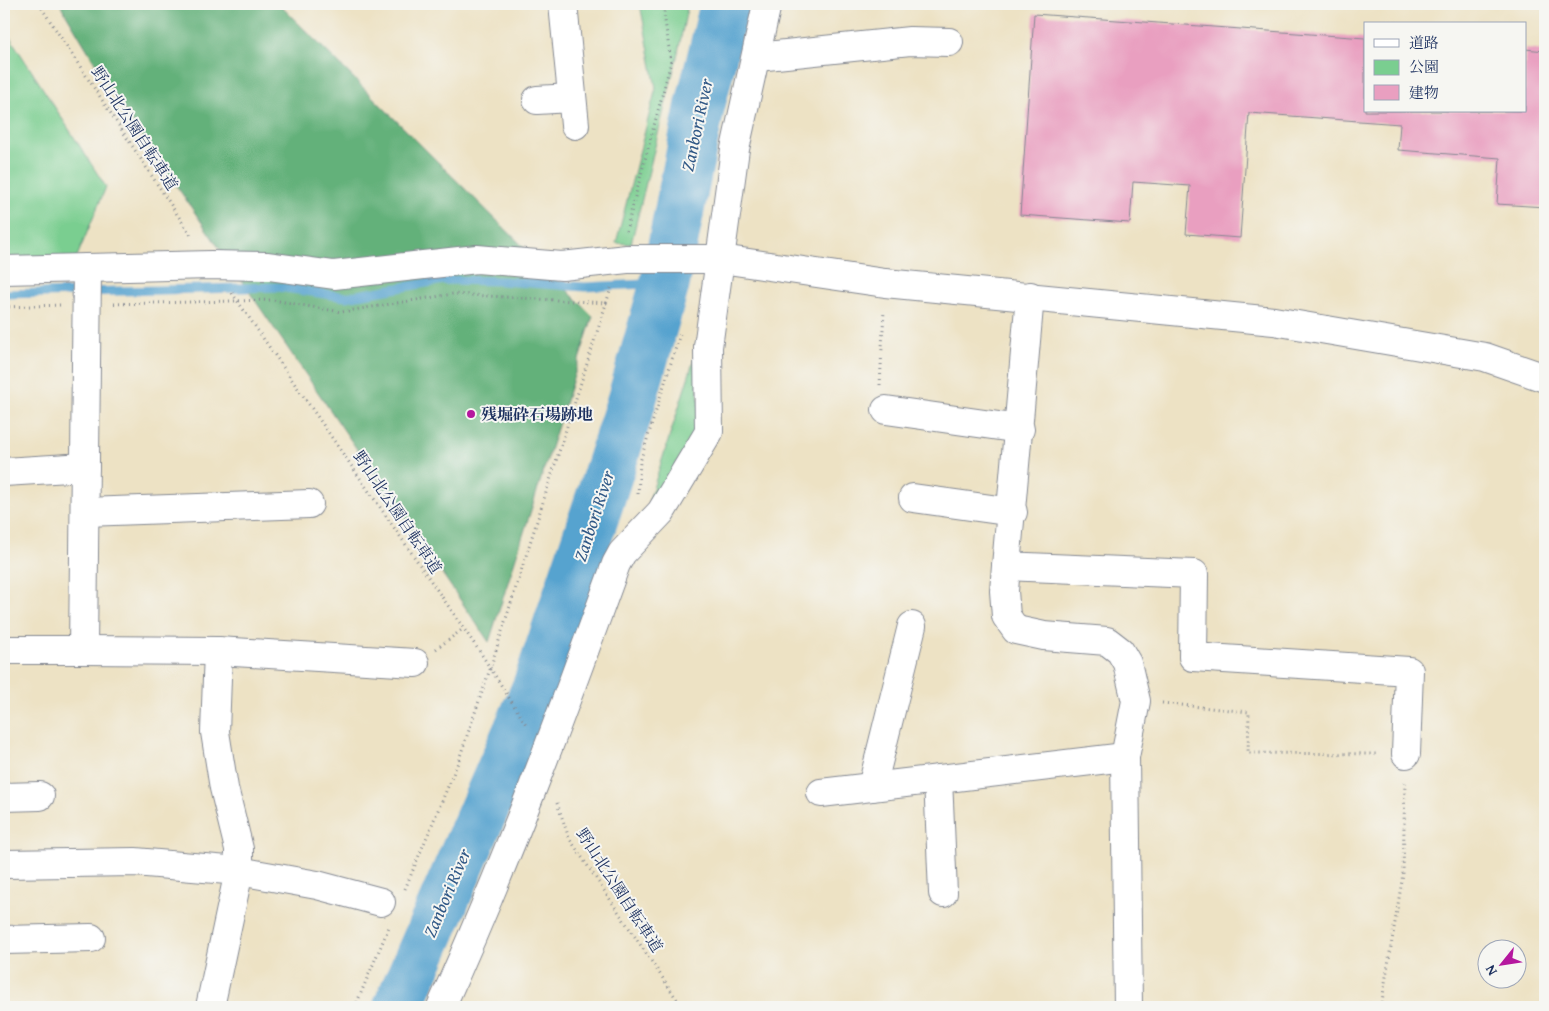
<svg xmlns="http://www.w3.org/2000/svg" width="1549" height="1011" font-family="'Gentium Book Plus','Noto Serif JP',serif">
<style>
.green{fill:#7ace90;stroke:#4a7e77}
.forest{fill:#63b17a;stroke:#3f706c}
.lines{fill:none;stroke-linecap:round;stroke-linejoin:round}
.stream{stroke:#57a3cf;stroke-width:9}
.river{stroke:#57a3cf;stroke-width:50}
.building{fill:#e99fc0}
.minor-casing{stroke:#848891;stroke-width:30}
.path{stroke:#848891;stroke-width:3;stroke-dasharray:1 4;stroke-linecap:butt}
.minor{stroke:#fff;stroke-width:28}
.poi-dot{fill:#b5179e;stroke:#f6f6f2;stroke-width:2}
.labels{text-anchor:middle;stroke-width:4;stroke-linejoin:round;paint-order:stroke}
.street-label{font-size:16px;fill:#1b2f5e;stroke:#f6f6f2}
.poi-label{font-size:16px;font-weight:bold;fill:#1b2f5e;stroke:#f6f6f2;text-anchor:start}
.water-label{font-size:18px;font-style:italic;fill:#305886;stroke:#f6f6f2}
</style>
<rect width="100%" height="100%" fill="#f6f6f2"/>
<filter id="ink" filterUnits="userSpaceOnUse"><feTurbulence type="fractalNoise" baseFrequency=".02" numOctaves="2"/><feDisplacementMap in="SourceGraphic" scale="10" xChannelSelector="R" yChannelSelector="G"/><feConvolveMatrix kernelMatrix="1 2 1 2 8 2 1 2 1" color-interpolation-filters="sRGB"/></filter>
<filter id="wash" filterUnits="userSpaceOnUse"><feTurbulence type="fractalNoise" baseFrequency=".0096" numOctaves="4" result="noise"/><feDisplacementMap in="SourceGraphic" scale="20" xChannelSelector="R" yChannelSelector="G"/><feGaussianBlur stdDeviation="1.12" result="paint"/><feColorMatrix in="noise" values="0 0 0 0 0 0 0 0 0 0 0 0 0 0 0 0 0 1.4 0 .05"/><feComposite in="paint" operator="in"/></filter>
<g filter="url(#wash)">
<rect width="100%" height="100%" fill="#ede2c4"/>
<g class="green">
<polygon points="640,4 688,4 677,57 631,244 616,243 656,88"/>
<polygon points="4,28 106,187 76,259 4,259"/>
<polygon points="696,353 700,424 652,504 649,501"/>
</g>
<polygon class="forest" points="60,4 279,4 593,316 489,642 115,96"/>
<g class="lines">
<polyline class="stream" points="4,294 278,287 346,297 444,280 501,281 585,287 665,283"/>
<polyline class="river" points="398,1007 537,687 601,496 632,399 665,283 700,106 725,4"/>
</g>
<g id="blocks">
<polygon class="building" points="1034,14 1365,38 1365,111 1525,111 1525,49 1545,51 1545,207 1497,204 1500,158 1398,150 1400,124 1249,113 1240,238 1186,234 1190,186 1133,182 1130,223 1020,215"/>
</g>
</g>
<g filter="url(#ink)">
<use href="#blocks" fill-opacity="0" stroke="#848891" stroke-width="1"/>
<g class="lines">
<g class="minor-casing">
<g id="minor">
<polyline points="563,4 575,125"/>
<polyline points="757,57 910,41 949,42"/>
<polyline points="537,100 571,98"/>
<polyline points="4,270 211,265 268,266 334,275 477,259 562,266 627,259 721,259 885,283 1274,321 1485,357 1545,378"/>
<polyline points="1030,296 1006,566 1194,574 1193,657 1409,671 1406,754"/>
<polyline points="886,410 1020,429"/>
<polyline points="4,472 85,467"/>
<polyline points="913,498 1013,512"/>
<polyline points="85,512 309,504"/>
<polyline points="1006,566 1004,591 1006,616 1016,630 1044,636 1107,641 1120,651 1127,663 1136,701 1125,757 1128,1007"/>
<polyline points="4,650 83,650 87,268"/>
<polyline points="83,650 218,651 415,663"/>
<polyline points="938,779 943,893"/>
<polyline points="872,787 912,626"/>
<polyline points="821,793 1125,757"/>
<polyline points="4,797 40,796"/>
<polyline points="4,864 135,862 239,871 317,885 381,902"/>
<polyline points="4,940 91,938"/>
<polyline points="210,1007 239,871 239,849 224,788 215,732 218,651"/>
<path d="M441,1007C507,862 562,713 616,564L622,553L661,512L709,432L708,347L735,149L767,4"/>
</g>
</g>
<g class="path">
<polyline points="39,4 192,237"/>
<polyline points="626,231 671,62 664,14 665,4"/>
<polyline points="232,293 482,655 527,726"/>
<polyline points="114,304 273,300 341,312 453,294 607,303"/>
<polyline points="4,307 61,305"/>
<polyline points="880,385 884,311"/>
<polyline points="638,494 640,462 680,334"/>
<polyline points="436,649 463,629"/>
<polyline points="1162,703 1249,712 1248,753 1379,754"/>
<polyline points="557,803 569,838 682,1007"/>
<polyline points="405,889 457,765 490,669 611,288"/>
<polyline points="355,1007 389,927"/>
<polyline points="1381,1007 1403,874 1405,781"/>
</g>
<use href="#minor" class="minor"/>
</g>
</g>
<circle class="poi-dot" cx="471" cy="414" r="5"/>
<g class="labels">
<g class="street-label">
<text transform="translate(135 128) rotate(57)" y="6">野山北公園自転車道</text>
<text transform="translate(398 512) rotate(56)" y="6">野山北公園自転車道</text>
<text transform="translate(620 890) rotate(57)" y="6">野山北公園自転車道</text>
</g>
<g class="poi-label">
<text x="481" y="420">残堀砕石場跡地</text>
</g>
<g class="water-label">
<text transform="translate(697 125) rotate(-78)" y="6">Zanbori River</text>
<text transform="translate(594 516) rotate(-72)" y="6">Zanbori River</text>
<text transform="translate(447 893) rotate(-67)" y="6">Zanbori River</text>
</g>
</g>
<rect width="1549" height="1011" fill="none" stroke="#f6f6f2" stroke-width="20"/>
<rect x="1364" y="22" width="162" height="90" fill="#f6f6f2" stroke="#9ea6b7"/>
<rect x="1374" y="39" width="25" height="8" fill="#ffffff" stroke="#9ea6b7"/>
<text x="1409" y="48" font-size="15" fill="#1b2f5e">道路</text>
<rect x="1374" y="60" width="25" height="15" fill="#7ace90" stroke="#9ea6b7"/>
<text x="1409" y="72" font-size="15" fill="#1b2f5e">公園</text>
<rect x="1374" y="85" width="25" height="15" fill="#e99fc0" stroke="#9ea6b7"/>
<text x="1409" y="98" font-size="15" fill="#1b2f5e">建物</text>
<g transform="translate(1502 964) rotate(240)"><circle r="24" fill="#f6f6f2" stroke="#9ea6b7"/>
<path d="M0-4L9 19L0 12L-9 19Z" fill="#b5179e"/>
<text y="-8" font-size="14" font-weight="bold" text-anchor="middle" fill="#1b2f5e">N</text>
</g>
</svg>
